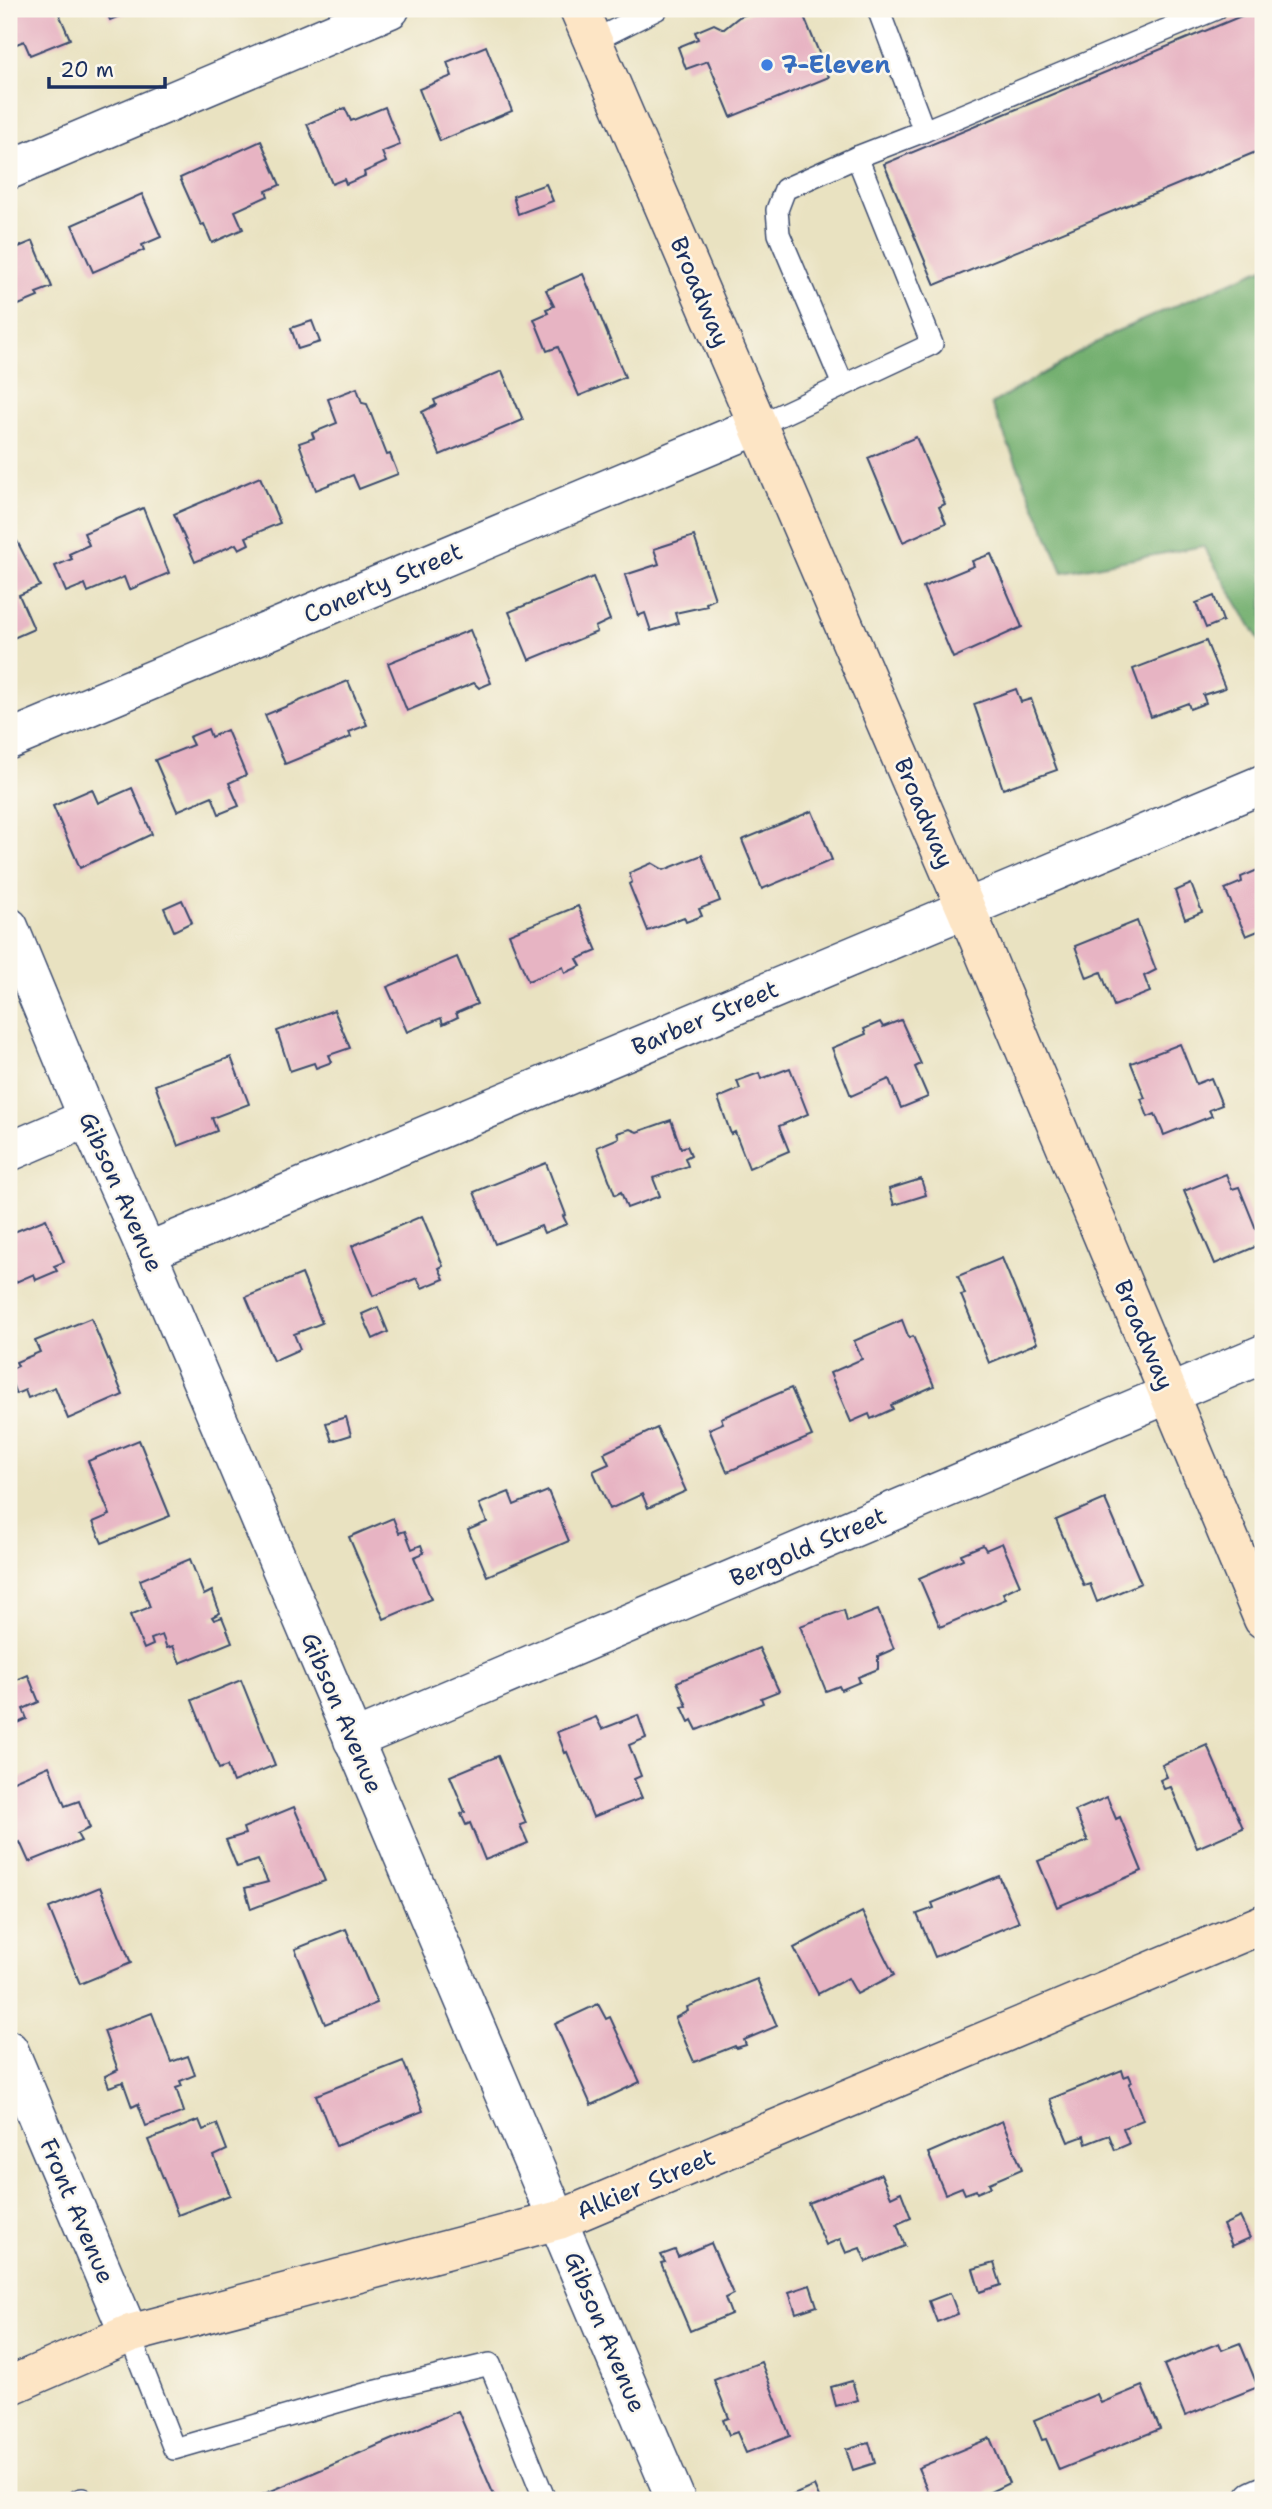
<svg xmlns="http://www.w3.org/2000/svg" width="1272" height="2509" font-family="'Shantell Sans',sans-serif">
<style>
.forest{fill:#72af6e;stroke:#466f66;stroke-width:2}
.building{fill:#e7b4c3}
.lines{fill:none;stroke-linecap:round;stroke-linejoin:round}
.lane-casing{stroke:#3a4a6d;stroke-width:24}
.street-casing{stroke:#3a4a6d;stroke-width:41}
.secondary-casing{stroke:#3a4a6d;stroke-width:41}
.lane{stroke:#fff;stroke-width:21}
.street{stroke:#fff;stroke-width:38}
.secondary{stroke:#fde5c5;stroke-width:38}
.shop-dot{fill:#3f7fe0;stroke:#fbf7ec;stroke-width:2.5}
.labels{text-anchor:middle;stroke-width:5;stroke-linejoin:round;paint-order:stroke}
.shop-label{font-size:24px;font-weight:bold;fill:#366cbe;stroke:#fbf7ec;text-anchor:start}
.street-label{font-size:24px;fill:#1b2f5e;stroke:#fbf7ec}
</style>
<rect width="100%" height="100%" fill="#fbf7ec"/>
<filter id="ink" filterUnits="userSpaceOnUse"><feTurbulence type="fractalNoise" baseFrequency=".0143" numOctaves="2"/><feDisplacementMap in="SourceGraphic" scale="14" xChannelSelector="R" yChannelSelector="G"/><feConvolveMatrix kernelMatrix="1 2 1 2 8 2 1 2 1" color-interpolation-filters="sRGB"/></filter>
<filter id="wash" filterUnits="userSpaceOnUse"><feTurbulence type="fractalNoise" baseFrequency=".00686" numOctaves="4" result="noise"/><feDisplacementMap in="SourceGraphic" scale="28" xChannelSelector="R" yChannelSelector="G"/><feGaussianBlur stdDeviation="1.57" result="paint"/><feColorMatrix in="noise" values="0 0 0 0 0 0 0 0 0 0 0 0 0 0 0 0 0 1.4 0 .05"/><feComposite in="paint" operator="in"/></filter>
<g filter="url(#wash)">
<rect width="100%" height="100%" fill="#e9e2c1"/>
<polygon class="forest" points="1263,268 1263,646 1203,546 1063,572 991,404 1115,332"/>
<g id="blocks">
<g class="building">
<polygon points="9,9 57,9 70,39 30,55 24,41 9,47"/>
<polygon points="105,9 137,9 110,20"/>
<polygon points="760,9 801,9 829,77 731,117 708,61 686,69 678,47 698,39 695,32 714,24 724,29 739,17"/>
<polygon points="1258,9 1263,9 1263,149 935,285 884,164"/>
<polygon points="486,46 512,111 440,141 419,89 452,76 447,62"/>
<polygon points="385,107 400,145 382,152 386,162 364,172 365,176 346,184 344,179 332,184 307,124 345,108 351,121"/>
<polygon points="261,141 280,185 266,191 268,196 235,211 243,229 212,243 204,224 201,225 180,178"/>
<polygon points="546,184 553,201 518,214 513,196"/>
<polygon points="142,194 161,237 142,245 144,250 93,272 72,225"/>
<polygon points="33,241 52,287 36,293 38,297 9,309 9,251"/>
<polygon points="583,274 625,377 579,396 558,347 547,351 534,319 548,313 546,309 554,306 546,290"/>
<polygon points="312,321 320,342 298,349 291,328"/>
<polygon points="502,371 523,420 440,455 422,412 436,405 434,400"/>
<polygon points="357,388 362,403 367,404 387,455 390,454 398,474 359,489 353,475 316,490 299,443 314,438 312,433 337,423 328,399"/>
<polygon points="916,437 945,504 939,507 946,523 903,542 868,458"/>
<polygon points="260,477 280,523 246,537 249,544 239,549 236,544 195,562 174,514"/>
<polygon points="143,508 169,573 129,590 124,577 88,592 85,584 66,592 55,566 72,559 69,554 89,545 84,533"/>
<polygon points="694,536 715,599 706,603 707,606 675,613 678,623 651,631 645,613 638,616 625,575 659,564 654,549"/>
<polygon points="17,541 40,586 19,595 34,629 9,640 9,545"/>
<polygon points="991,554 1022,627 953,658 923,587 974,566 972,561"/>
<polygon points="593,577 610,620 595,627 597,632 529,660 509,612"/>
<polygon points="1214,596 1223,621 1206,628 1196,603"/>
<polygon points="470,630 491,683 479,688 474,683 407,711 388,663"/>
<polygon points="1206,641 1225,688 1203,695 1206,703 1190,709 1188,703 1151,717 1133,669"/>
<polygon points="348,681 367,725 349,732 351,737 285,764 265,715"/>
<polygon points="1016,689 1021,702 1031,699 1057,770 1003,789 974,704"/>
<polygon points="208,729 211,737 227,730 246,775 229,783 239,806 219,814 212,796 177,811 155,760 193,745 189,737"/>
<polygon points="132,788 152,834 80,868 53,806 92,789 98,803"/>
<polygon points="812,811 832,860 762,889 742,840"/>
<polygon points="702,855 720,901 699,909 702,916 686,922 684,917 648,931 629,884 632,882 629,873 652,863 664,870"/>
<polygon points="1260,869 1263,875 1263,929 1246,936 1225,889 1242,882 1241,877"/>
<polygon points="1191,884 1202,912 1185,919 1175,891"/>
<polygon points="182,900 192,922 174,931 164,908"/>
<polygon points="578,906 597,951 577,959 581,966 565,973 563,967 528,981 509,934"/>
<polygon points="1137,921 1156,970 1144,976 1150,992 1114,1006 1101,972 1087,978 1075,946"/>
<polygon points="457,957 477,1004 456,1013 458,1017 443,1024 441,1018 407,1032 387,987"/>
<polygon points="334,1010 350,1048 329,1055 332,1062 316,1068 314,1063 290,1071 277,1031"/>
<polygon points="901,1020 921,1064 915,1067 928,1097 901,1108 889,1079 851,1096 832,1048 866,1034 864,1029 880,1022 883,1027"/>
<polygon points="1180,1044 1196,1084 1211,1078 1222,1105 1209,1110 1212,1116 1164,1135 1155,1114 1148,1117 1141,1099 1145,1098 1131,1063"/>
<polygon points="231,1057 249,1104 212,1118 217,1131 178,1146 155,1085"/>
<polygon points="790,1068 808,1114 779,1126 789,1151 749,1168 735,1132 731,1134 718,1098 740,1089 737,1081 759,1073 761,1079"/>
<polygon points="671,1120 681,1148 687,1146 691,1155 685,1158 688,1166 653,1178 660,1196 627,1208 621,1192 615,1195 597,1147 619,1138 617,1133 630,1129 637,1132"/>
<polygon points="546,1163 566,1215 563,1216 567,1224 544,1233 541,1226 495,1244 474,1192"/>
<polygon points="1226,1174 1232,1189 1239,1187 1262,1244 1215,1264 1184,1191"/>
<polygon points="921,1179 926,1195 894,1205 889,1189"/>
<polygon points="422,1216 443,1266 439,1268 444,1279 422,1288 417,1278 373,1296 352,1246"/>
<polygon points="46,1219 64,1262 54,1266 57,1271 36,1280 34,1274 9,1285 9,1234"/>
<polygon points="1002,1258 1037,1343 989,1363 961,1295 965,1294 958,1276"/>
<polygon points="302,1274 322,1323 294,1334 300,1349 273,1361 246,1297"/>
<polygon points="378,1307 388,1332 373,1339 362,1314"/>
<polygon points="91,1318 123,1395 68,1419 55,1387 28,1398 25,1390 16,1394 9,1376 9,1370 18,1366 16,1362 40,1352 35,1341"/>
<polygon points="902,1320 909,1338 913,1336 934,1386 891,1405 893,1409 871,1419 869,1414 851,1422 830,1373 862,1359 854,1341"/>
<polygon points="791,1388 812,1436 727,1472 709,1429 723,1423 721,1418"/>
<polygon points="346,1417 351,1435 332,1441 326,1423"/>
<polygon points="657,1428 686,1491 648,1508 642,1494 610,1509 593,1471 609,1464 604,1453"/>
<polygon points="139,1440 170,1516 102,1543 93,1522 110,1515 88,1461"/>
<polygon points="548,1491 569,1541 487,1576 468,1530 487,1522 479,1504 509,1492 514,1505"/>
<polygon points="1105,1499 1141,1583 1097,1602 1090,1584 1084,1586 1056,1520"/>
<polygon points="393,1518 399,1533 405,1531 412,1549 421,1545 424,1553 414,1557 431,1599 384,1619 349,1537"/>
<polygon points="1002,1543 1020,1585 1003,1593 1006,1599 940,1627 919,1578 963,1559 961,1554 983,1545 986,1550"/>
<polygon points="190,1559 204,1595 212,1591 220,1613 212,1617 214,1620 222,1617 232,1642 180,1663 173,1646 167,1648 162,1635 151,1639 153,1645 144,1649 130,1615 150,1607 140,1580"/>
<polygon points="844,1610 847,1622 878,1610 894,1649 878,1656 878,1669 858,1677 860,1682 841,1690 839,1686 826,1691 800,1626"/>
<polygon points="759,1648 779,1691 761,1698 763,1703 697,1730 692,1720 689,1722 682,1707 687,1706 677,1682"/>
<polygon points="9,1675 12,1682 28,1675 39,1702 23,1709 27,1719 9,1727"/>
<polygon points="241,1680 275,1765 233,1782 227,1766 219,1769 192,1700"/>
<polygon points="638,1715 646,1738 629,1745 641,1776 634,1779 642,1798 593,1817 567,1752 565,1753 557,1732 596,1717 602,1729"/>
<polygon points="1207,1745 1243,1828 1197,1848 1171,1787 1164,1789 1160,1780 1167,1777 1162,1765"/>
<polygon points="498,1756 526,1823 520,1825 528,1843 485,1860 470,1823 466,1825 461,1814 465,1812 450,1776"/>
<polygon points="49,1766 65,1806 79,1801 90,1828 77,1834 81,1841 29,1862 20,1842 9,1846 9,1832 14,1829 9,1815 9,1783"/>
<polygon points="1107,1797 1116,1819 1120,1817 1142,1871 1057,1907 1038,1861 1088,1841 1075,1811"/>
<polygon points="294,1807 325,1881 251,1909 245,1888 268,1882 258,1860 237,1867 226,1840 245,1834 243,1828"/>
<polygon points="999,1876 1019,1922 935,1957 917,1914 934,1908 932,1903"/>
<polygon points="100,1887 131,1963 80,1984 49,1908"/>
<polygon points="862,1912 894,1975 857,1994 848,1978 818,1994 794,1948"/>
<polygon points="346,1929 377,2003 325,2024 295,1949"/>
<polygon points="757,1979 777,2026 744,2040 746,2045 736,2048 735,2046 694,2062 675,2018 688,2011 687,2007"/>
<polygon points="598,2004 606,2019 610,2017 640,2082 591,2105 555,2024"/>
<polygon points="152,2013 171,2062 188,2056 195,2075 180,2081 182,2086 176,2088 184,2112 146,2126 138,2104 132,2107 123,2082 109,2087 105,2076 118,2070 104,2031"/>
<polygon points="403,2061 423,2111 336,2146 316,2095"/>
<polygon points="1122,2070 1124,2077 1129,2075 1132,2082 1129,2084 1143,2120 1123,2128 1129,2144 1115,2150 1109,2135 1086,2144 1084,2136 1068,2142 1050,2099"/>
<polygon points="199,2120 203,2130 217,2124 227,2150 214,2156 230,2195 178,2215 148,2140"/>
<polygon points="1002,2121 1022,2169 989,2183 991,2187 977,2193 976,2190 965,2194 962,2187 945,2194 928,2153"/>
<polygon points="881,2174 891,2197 901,2192 911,2218 897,2224 905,2246 866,2262 860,2248 846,2253 840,2239 826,2245 808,2203"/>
<polygon points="1240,2217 1250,2238 1232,2246 1223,2225"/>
<polygon points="711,2243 733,2294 725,2298 731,2314 690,2331 661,2263 665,2262 661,2255 675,2250 678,2257"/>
<polygon points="994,2263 1001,2285 980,2292 973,2269"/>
<polygon points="810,2285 817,2306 796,2313 789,2292"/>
<polygon points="950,2293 958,2314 937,2322 929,2301"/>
<polygon points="1219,2343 1222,2350 1240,2343 1258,2387 1185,2416 1164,2365"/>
<polygon points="761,2362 790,2436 746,2453 737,2432 729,2435 723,2420 729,2418 714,2380"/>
<polygon points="852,2381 858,2400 836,2406 831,2387"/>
<polygon points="1142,2386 1160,2429 1059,2470 1046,2439 1042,2440 1034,2420 1097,2394 1101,2403"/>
<polygon points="458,2411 496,2500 250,2500"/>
<polygon points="990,2438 1009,2483 988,2493 991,2499 988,2500 975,2500 974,2498 969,2500 932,2500 918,2468"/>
<polygon points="869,2442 875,2463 853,2470 846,2449"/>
<polygon points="814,2486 820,2500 782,2500"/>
</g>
</g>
</g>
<g filter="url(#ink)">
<use href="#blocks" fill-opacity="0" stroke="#3a4a6d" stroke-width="2"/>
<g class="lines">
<g class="lane-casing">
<g id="lane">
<polyline points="593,41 657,9"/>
<polyline points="924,131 1216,9"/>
<polyline points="843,385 779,234 777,210 785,189 857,157"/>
<polyline points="757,426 932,344 857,157 924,131 878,9"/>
<polyline points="129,2334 174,2449 361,2395 490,2364 545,2500"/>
<polyline points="79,2500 82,2499"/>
</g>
</g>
<g class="street-casing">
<g id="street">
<polyline points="9,170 390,9"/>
<polyline points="9,740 757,426"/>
<polyline points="9,927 88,1118 147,1252 676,2500"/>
<polyline points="9,1152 88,1118"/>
<polyline points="147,1252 1263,784"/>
<polyline points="353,1740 1263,1354"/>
<polyline points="9,2050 129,2334"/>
<polyline points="1254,2500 1263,2496"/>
</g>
</g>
<g class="secondary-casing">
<g id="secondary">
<polyline points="579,9 966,909 1263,1619"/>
<polyline points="9,2386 129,2334 559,2220 1263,1924"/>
</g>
</g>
<use href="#lane" class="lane"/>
<use href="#street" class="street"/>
<use href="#secondary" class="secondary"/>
</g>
</g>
<circle class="shop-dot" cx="767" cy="65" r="7"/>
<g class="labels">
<g class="shop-label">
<text x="781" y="73">7-Eleven</text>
</g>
<g class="street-label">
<text transform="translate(700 292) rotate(67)" y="8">Broadway</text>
<text transform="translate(383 583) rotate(-23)" y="8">Conerty Street</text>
<text transform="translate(924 813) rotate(67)" y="8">Broadway</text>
<text transform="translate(705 1018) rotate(-23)" y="8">Barber Street</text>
<text transform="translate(121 1192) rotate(66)" y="8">Gibson Avenue</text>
<text transform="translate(1144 1335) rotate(67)" y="8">Broadway</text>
<text transform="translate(808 1547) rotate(-23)" y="8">Bergold Street</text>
<text transform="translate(342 1713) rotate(67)" y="8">Gibson Avenue</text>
<text transform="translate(646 2184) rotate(-23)" y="8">Alkier Street</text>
<text transform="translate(77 2211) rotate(67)" y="8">Front Avenue</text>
<text transform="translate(605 2332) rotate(67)" y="8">Gibson Avenue</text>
</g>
</g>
<rect width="1272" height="2509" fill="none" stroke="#fbf7ec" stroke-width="35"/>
<path d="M49 77v10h116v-10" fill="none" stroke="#1b2f5e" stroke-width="3.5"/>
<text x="60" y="77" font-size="21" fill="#1b2f5e" stroke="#fbf7ec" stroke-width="5" paint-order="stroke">20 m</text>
</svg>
